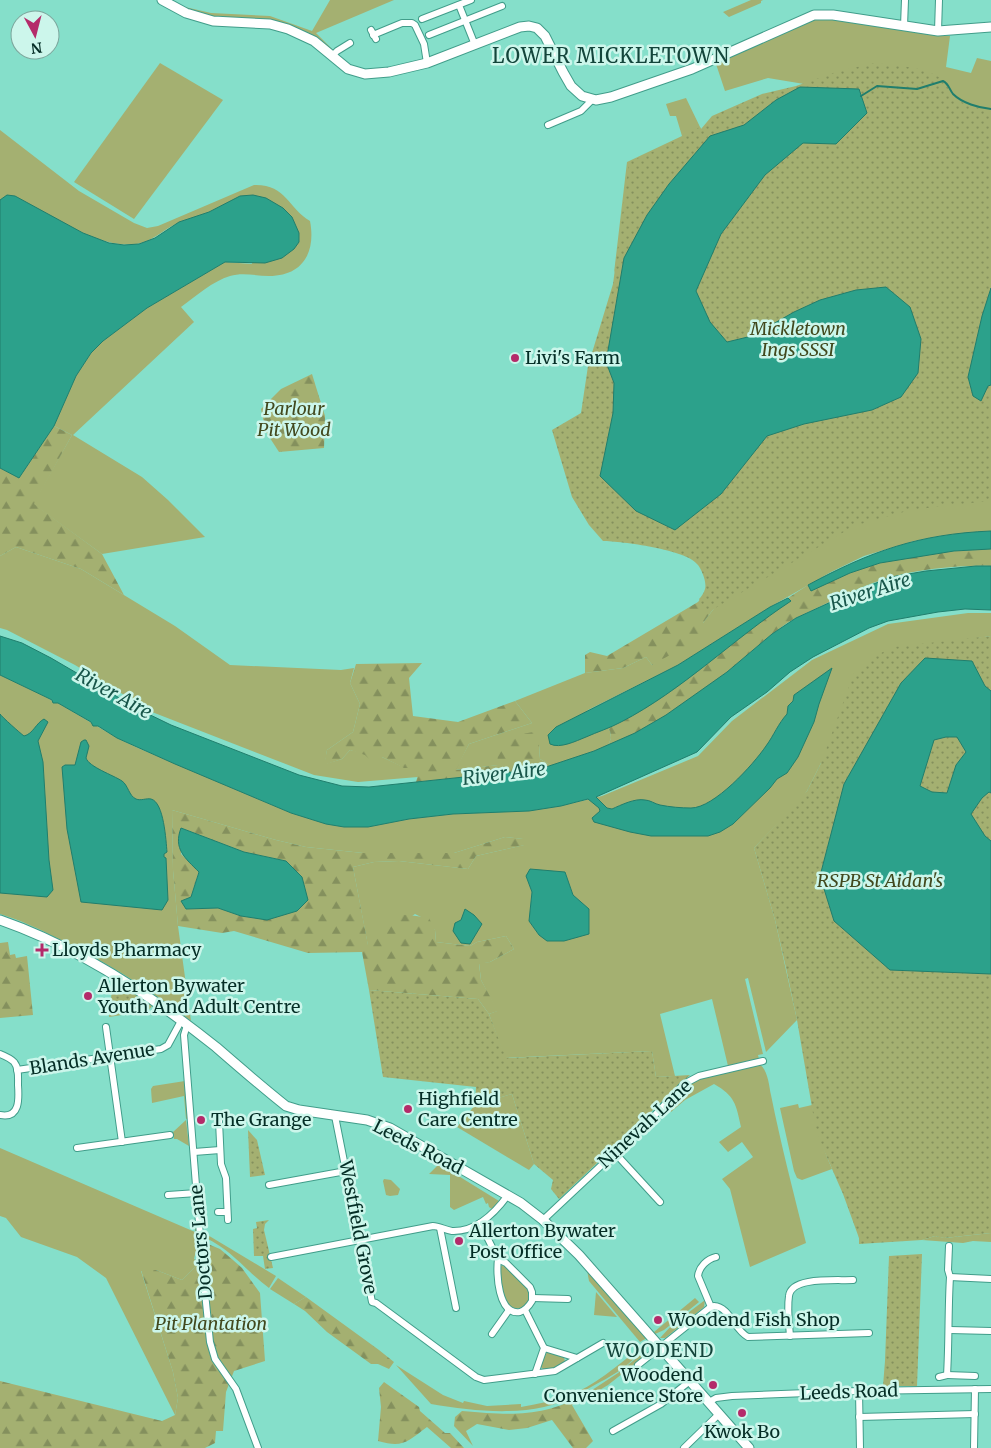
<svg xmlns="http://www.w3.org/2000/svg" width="991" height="1448" font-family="Merriweather,serif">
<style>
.grass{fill:#a4b071;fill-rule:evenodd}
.forest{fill:url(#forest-firs);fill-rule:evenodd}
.park{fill:url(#park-dots)}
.water{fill:#2ca18b;stroke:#207e6d;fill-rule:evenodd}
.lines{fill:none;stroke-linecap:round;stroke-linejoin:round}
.stream{stroke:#207e6d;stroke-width:2}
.street-casing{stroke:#419d8a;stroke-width:8}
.secondary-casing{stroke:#419d8a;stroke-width:11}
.street{stroke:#fff;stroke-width:6}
.secondary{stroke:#fff;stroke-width:9}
.poi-dot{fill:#b42b6a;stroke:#ccf6eb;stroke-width:2}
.labels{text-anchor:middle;stroke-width:5;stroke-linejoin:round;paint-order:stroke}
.park-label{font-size:18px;font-style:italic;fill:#42491e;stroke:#ccf6eb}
.poi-label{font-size:18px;fill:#052e26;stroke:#ccf6eb;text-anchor:start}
.street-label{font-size:18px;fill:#052e26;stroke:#ccf6eb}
.water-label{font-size:19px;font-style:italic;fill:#18564a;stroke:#ccf6eb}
.neighbourhood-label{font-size:19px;letter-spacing:1px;fill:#13453b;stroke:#ccf6eb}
.quarter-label{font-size:20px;letter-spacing:1px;fill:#13453b;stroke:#ccf6eb}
</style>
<defs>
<pattern id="forest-firs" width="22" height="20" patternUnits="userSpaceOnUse" patternTransform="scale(1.25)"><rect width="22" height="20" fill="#a4b071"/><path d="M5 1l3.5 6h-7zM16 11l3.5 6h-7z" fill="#84905d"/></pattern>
<pattern id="park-dots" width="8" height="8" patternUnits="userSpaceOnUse" patternTransform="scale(1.25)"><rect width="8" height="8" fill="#a4b071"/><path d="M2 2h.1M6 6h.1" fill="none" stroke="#84905d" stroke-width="1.8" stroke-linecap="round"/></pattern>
</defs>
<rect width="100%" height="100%" fill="#85dfca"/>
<g class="grass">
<polygon points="330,0 394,0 316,33 334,51 332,51 309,35 203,15 185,7 211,13 270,16 312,31"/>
<polygon points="751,0 763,0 761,1 761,3 729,17 723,12"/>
<polygon points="822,18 932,35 950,36 946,67 971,73 977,58 991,61 991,115 768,78 725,91 716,64 808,21"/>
<polygon points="160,63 223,100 134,219 74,182"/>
<polygon points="686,98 701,129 677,156 646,181 614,273 627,162 682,136 676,116 670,116 666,104"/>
<path d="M0,130L79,191L134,223L147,228L158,226L254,185C286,184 288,208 310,221C316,252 303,276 269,276C256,276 243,272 230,276C213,281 196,296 181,307L194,322L73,435L142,477L168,500L205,537L102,554L33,504L72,435L54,426L76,376L91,353L103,341L147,308L225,262L252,264L240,196C230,201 220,207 210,212C200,216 190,218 181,222C166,227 156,239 141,243C104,253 47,214 15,196L0,200Z"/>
<polygon points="991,447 991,531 939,536 914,541 864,556 831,572 770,607 678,665 588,710 555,746 579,739 607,728 610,731 611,738 608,746 552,766 540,759 539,745 499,765 455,770 469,744 532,723 515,701 585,673 623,668 646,657 652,665 703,623 715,607 853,525"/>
<polygon points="16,547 81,569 175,626 230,665 341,670 354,668 350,683 360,704 353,732 327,750 325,764 342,759 350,750 382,757 401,766 421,768 418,777 358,782 314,775 152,712 75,665 7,630 0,628 0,556"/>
<path d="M968,613H991V636L971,639L821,763L807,791L802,798L754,848L775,920L797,1020L766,1052L748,978L745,979L763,1054L758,1055L759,1059L728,1066L712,999L660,1014L675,1076L656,1077L652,1051L505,1058L489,1014L497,1011L481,980L479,963L490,962L514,949L506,936L477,942L470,946L436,942L435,930L421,917L415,914L368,946L353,867L374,862L399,861L468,869L476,856L524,845L523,839L505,837L454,853H363L306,847L276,840L172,810L173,870L178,926L191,1021C149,989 105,961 57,938C39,929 20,920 0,914V675L48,698L55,703H58L117,738L138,748L291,813L326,824L344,827H368L409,819L453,814L529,811L561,806L602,796L698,756L732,721L812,660L888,624ZM565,872L573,895L589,909L539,935L529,921L532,892L526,876Z"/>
<path d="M759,1064C768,1069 769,1086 771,1095C781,1145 794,1194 806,1243L750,1267L730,1189L722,1179L753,1157L742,1142L728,1152L719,1142L741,1127C736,1104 735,1096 714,1084L685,1100L671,1112L664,1106L682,1089L693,1080Z"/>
<polygon points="185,1081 189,1118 186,1119 184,1096 152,1103 151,1089 153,1086"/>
<polygon points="512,1094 534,1164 529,1170 457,1127 475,1105"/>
<path d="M798,1104L799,1108L812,1105C816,1128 823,1148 832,1169L802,1180L797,1178L794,1171L780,1108Z"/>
<polygon points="186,1120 189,1146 177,1139 174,1139 173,1132"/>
<polygon points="0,1148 195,1232 195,1208 199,1239 194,1259 200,1262 182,1280 156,1270 141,1271 173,1372 178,1398 175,1415 106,1278 77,1257 21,1237 6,1218 0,1216"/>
<polygon points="439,1164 499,1201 492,1209 489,1207 488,1203 486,1204 483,1197 454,1210 450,1207 450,1175 429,1174"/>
<polygon points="384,1179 391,1180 400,1189 398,1195 390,1196 386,1195 383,1181"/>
<polygon points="991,1233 991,1242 973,1241 963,1243 922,1240 935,1236 945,1238"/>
<path d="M206,1234L276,1276L269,1288C245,1270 234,1252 206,1238Z"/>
<path d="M502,1265L505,1266L528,1288L531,1296L526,1307C501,1315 502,1286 499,1269Z"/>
<polygon points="587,1270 647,1338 640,1342 589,1281"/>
<polygon points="278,1278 306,1297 294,1304 270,1289"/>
<polygon points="596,1292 617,1317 594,1315"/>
<polygon points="695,1298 699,1302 664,1330 655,1334 654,1332"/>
<polygon points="705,1300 704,1307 665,1338 660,1338 672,1325"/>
<path d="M640,1348L642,1349C633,1363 614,1375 600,1382C582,1392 565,1402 544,1407C507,1415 468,1410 431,1404L396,1365L443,1395L463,1403L464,1401L487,1406L521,1404V1407C537,1404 553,1401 568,1396C594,1386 618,1365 640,1348Z"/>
<polygon points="547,1352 564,1357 565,1362 559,1367 544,1370 540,1366"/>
<polygon points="644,1352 646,1355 608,1385 598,1391 597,1390 588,1395 586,1394 618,1373"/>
</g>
<g class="forest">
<polygon points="312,374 325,416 324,448 279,452 266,432 261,409 281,389"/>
<polygon points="54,426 72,435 34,504 102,554 124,595 81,569 16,547 0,556 0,468 19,478"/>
<path d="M977,549H991V566C961,565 918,569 889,578C866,584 845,595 823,605C810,612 795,617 783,626C763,640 746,657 727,672C691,700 651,729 608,746L611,738L610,731L607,728L621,722L702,668L768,615L790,600L788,598L808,585L811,590C834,580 856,569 880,563C911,555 945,552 977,549Z"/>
<polygon points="707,590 715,607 703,623 706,635 652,665 646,657 623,668 585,673 585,655 590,652 607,656 698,602"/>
<path d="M422,663L409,678L413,716L458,722L515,701L532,723L469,744L456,770L498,765L497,750C510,737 516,734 535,732L539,745L540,759L552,766L521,772L416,782L420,768H404L382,757L370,760L365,755L350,750L342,759L324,765L327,750L353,732L360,704L350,683L356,664Z"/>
<path d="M172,810L276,840L306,847L363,853H454L505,837L524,839L525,845L476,856L468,869L399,861L374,862L353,867L368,945L399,915C410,914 419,917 429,918L435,930L436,942L470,946L477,942L506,936L514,949L490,962L479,964L481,980L498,1011L489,1014L478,999L369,990L362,952L308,953L234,931L222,933L178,926L173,870ZM181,828L244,852L286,861L241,916L218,908L186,909L182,901L191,897L199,871L181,854Z"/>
<polygon points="8,942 10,955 15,954 16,958 27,956 33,1015 0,1018 0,943"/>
<polygon points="203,1242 220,1249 233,1260 242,1268 260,1293 265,1361 234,1371 226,1392 223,1431 216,1431 215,1443 205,1448 0,1448 0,1381 162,1421 175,1415 178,1398 173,1372 141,1270 156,1270 182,1280 200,1262"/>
<polygon points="306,1297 379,1350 394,1362 389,1369 378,1364 371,1364 327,1332 305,1311 294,1304"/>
<path d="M384,1382L419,1407L420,1411L445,1433H450L464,1448H451L427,1427C407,1442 403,1448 378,1441L381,1407L379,1388Z"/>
<path d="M586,1394L588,1395L572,1405L593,1441L586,1448H573L552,1420L527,1428L509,1430L477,1424L466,1431L473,1446L454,1426L455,1417L462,1411C511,1415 541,1418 586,1394Z"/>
</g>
<g class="park">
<path d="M875,63C896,66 924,66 942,79C947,82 948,90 952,95C960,104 979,109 991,110V501L941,506L907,511L854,526L707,613L699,599C701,597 704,593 705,589C707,583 702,569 697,564C687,550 621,541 603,541L589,525L572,497L552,430L581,413L588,366L613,284L629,162L665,146L700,127L701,129L712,116L762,94L796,86L839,71Z"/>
<polygon points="991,636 991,1233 944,1238 935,1236 922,1240 859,1244 859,1238 843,1194 822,1146 815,1125 797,1020 786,968 775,920 754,848 807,791 821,763 854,673 871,658 893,647"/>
<polygon points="113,980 153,1005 148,1011 109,1017"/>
<polygon points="369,990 478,999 489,1014 506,1058 652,1051 656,1077 690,1075 559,1199 551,1189 553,1180 534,1164 512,1094 475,1105 476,1087 383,1077"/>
<polygon points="248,1130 257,1140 265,1175 250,1177"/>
<polygon points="269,1220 265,1224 264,1230 273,1268 265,1269 263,1256 254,1256 253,1229 257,1228 256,1222"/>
<polygon points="922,1254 917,1386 883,1386 885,1361 889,1256"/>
</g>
<g class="water">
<polygon points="800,87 859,89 867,113 836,144 803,143 765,175 721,234 696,291 710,322 727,342 752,336 794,312 820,300 856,290 886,287 910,307 921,339 918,373 901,397 872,410 804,424 767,436 721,494 675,530 636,511 600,476 613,413 614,383 606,362 624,258 647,215 669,184 710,136 744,125 776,100"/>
<polygon points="7,195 15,196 83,233 109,243 124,245 139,244 155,238 179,222 209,212 240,196 253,195 266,198 283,208 292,217 299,233 299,242 294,249 282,258 265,263 225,262 147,308 103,341 91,353 76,376 54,426 19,478 0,468 0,200"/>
<polygon points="991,288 991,385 988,386 981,401 973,396 968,377 982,316"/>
<path d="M991,531V549L954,551L880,563L850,573L811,591L808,585C871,551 919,534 991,531Z"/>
<path d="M976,566H991V610L965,609L938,612L888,621L869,628L813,657L790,672L767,692L731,717L697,752L596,797L607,808L612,809C621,805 635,798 645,800C650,800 655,804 660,805C670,807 681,808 691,808C714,808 753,765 766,746C774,735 778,724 787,714L788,706L793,701L794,695L832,668L819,704L814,722L798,757L787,773L777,779L770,788L733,824L720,832L708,836H651L630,832L594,822L592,818L600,811L599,808L588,799L561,806L529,811L453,814L409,819L368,827H344L326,824L291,813L175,764L117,738L98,726H93L91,722L58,703H53L52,700L48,698L0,675V636L22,643L51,658L140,710L171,725L299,775L342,786L369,787L540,769L594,751L635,733L666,715L727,672L772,634L796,618L844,596L891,577L926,571Z"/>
<path d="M788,598L791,601C733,639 683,690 621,722C610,728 597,732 586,737C576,741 560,749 550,744L548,735L556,727L678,665L770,607Z"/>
<path d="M925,658L972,661L985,686L991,691V793L989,792L982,798L971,814L985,836L991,841V974L890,970L834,921L820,876L844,784L901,683ZM946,737H957L966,752L956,765L947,793L932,792L920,786L934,740Z"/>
<path d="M0,714C2,717 20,733 24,736C33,734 36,723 44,719L48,722L38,741L43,762L49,860L53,890L47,897L0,893Z"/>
<path d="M84,740H86L89,746L86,758C89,767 113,775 122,781C128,785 129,796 136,799C141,801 146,798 151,799C164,802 166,841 167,852L164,854V857L166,858L168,900L162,910L81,902L67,829L62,767L65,765H75L81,742Z"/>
<path d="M181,828L244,852L286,861L302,877L308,900L297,911L267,920L241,916L218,908L186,909L181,901L191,897L199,872C185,858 173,849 181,828Z"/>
<polygon points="530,869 565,872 573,895 589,909 589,934 564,941 547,941 539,935 529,921 532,892 526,876"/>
<polygon points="465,909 474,915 482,924 470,944 461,943 453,931 455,923 461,920"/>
</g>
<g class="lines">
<path class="stream" d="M861,96L877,86L917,89L943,81C949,84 949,89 953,94C962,103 979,108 991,109"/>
<g class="street-casing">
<g id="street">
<polyline points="459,5 475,45"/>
<polyline points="422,19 471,0"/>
<polyline points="904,26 905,0"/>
<polyline points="371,30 376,39"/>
<polyline points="938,31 939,0"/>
<polyline points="373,35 402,23 412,23 415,25 424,44 427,63"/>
<polyline points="429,35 502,6"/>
<polyline points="332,56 337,51 350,43"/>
<polyline points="548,125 581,111 592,100"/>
<polyline points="187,1025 184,1035 203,1273 210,1342 215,1359 236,1389 258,1448"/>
<polyline points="106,1027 122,1142"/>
<path d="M0,1054C5,1056 10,1058 14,1062C19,1068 18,1077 18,1085C19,1099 20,1119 0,1115"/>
<polyline points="17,1070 161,1049 168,1045 181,1021"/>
<polyline points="335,1116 372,1302 376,1303 476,1377 484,1380 555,1371 603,1343"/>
<polyline points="219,1121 221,1164 226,1178 228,1220"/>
<polyline points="77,1148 170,1135"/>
<polyline points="194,1152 220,1150"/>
<polyline points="615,1153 660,1202"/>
<polyline points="269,1185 346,1171"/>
<polyline points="168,1195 197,1193"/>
<polyline points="218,1212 227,1212"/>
<polyline points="543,1220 655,1115 684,1084 699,1076 763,1061"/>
<path d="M480,1223L498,1259L506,1263L530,1287L532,1292V1301C529,1306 526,1310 520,1312C498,1316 496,1273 498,1259"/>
<polyline points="440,1228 456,1308"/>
<path d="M271,1257L433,1226C439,1226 445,1230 452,1231C477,1232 495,1213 508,1195"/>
<polyline points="950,1277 991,1279"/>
<polyline points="533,1298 568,1299"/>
<path d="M711,1307L698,1276C699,1267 707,1259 716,1257"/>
<polyline points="525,1310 544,1348 535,1374"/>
<polyline points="950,1330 991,1331"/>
<polyline points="492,1334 509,1310"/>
<path d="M790,1336C789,1323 787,1309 789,1296C791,1276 838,1281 853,1280"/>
<polyline points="544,1348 577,1358"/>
<path d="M638,1365L708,1309L714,1306C730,1307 734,1330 748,1337L869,1333"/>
<polyline points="947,1375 975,1376"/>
<path d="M939,1377L947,1375C949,1342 948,1310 950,1277L948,1270L949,1246"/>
<polyline points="859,1391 860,1448"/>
<polyline points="709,1402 716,1398 732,1396 859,1391 991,1389"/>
<polyline points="859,1417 975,1414"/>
<polyline points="613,1431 661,1404 690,1381"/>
<polyline points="684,1448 719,1414"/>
<polyline points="974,1448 975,1389"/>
</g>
</g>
<g class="secondary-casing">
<g id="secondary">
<polyline points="162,0 186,13 213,21 270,24 288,29 314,41 348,69 365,74 389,72 427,63 520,27 529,26 537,28 545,36 563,72 571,86 582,96 596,100 611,97 692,69 814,15 833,15 938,31 991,27"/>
<path d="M0,920C78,947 152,996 216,1047C239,1067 262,1087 286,1106L299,1110L367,1120L390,1128L521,1203L543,1220L579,1255L749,1448"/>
</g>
</g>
<use href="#street" class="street"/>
<use href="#secondary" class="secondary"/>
</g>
<g class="poi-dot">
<circle cx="515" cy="358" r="5"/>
<path d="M39.5 942.5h5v5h5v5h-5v5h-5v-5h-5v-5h5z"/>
<circle cx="88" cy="996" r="5"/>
<circle cx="408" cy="1109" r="5"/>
<circle cx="201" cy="1120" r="5"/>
<circle cx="459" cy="1241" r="5"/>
<circle cx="658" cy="1320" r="5"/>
<circle cx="713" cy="1385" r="5"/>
<circle cx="742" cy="1413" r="5"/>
</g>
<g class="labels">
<g class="park-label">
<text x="798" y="335">Mickletown<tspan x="798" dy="21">Ings SSSI</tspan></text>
<text x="294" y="415">Parlour<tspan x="294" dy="21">Pit Wood</tspan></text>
<text x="880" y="887">RSPB St Aidan's</text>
<text x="211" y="1330">Pit Plantation</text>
</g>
<g class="poi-label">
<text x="525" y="364">Livi's Farm</text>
<text x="52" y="956">Lloyds Pharmacy</text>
<text x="98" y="992">Allerton Bywater<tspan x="98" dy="21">Youth And Adult Centre</tspan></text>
<text x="418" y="1105">Highfield<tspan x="418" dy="21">Care Centre</tspan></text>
<text x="211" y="1126">The Grange</text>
<text x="469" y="1237">Allerton Bywater<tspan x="469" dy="21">Post Office</tspan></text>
<text x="668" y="1326">Woodend Fish Shop</text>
<text x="703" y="1381" text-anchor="end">Woodend<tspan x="703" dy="21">Convenience Store</tspan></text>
<text x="742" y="1438" text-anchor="middle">Kwok Bo</text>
</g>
<g class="street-label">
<text transform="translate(92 1059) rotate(-9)" y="6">Blands Avenue</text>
<text transform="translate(645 1124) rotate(-43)" y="6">Ninevah Lane</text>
<text transform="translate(418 1147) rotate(27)" y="6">Leeds Road</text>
<text transform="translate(358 1227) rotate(79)" y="6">Westfield Grove</text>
<text transform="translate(201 1242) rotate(-95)" y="6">Doctors Lane</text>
<text transform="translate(849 1392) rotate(-2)" y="6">Leeds Road</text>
</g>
<g class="water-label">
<text transform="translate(870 591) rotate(-18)" y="7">River Aire</text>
<text transform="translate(114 693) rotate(29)" y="7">River Aire</text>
<text transform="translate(504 773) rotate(-7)" y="7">River Aire</text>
</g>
<g class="neighbourhood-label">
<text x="660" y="1357">WOODEND</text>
</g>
<g class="quarter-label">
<text x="611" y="63">LOWER MICKLETOWN</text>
</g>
</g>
<g transform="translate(35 35) rotate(173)"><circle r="24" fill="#ccf6eb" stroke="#7ca69c"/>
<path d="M0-4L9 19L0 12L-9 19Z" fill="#b42b6a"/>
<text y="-8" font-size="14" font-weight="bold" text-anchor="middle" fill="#052e26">N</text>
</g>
</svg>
